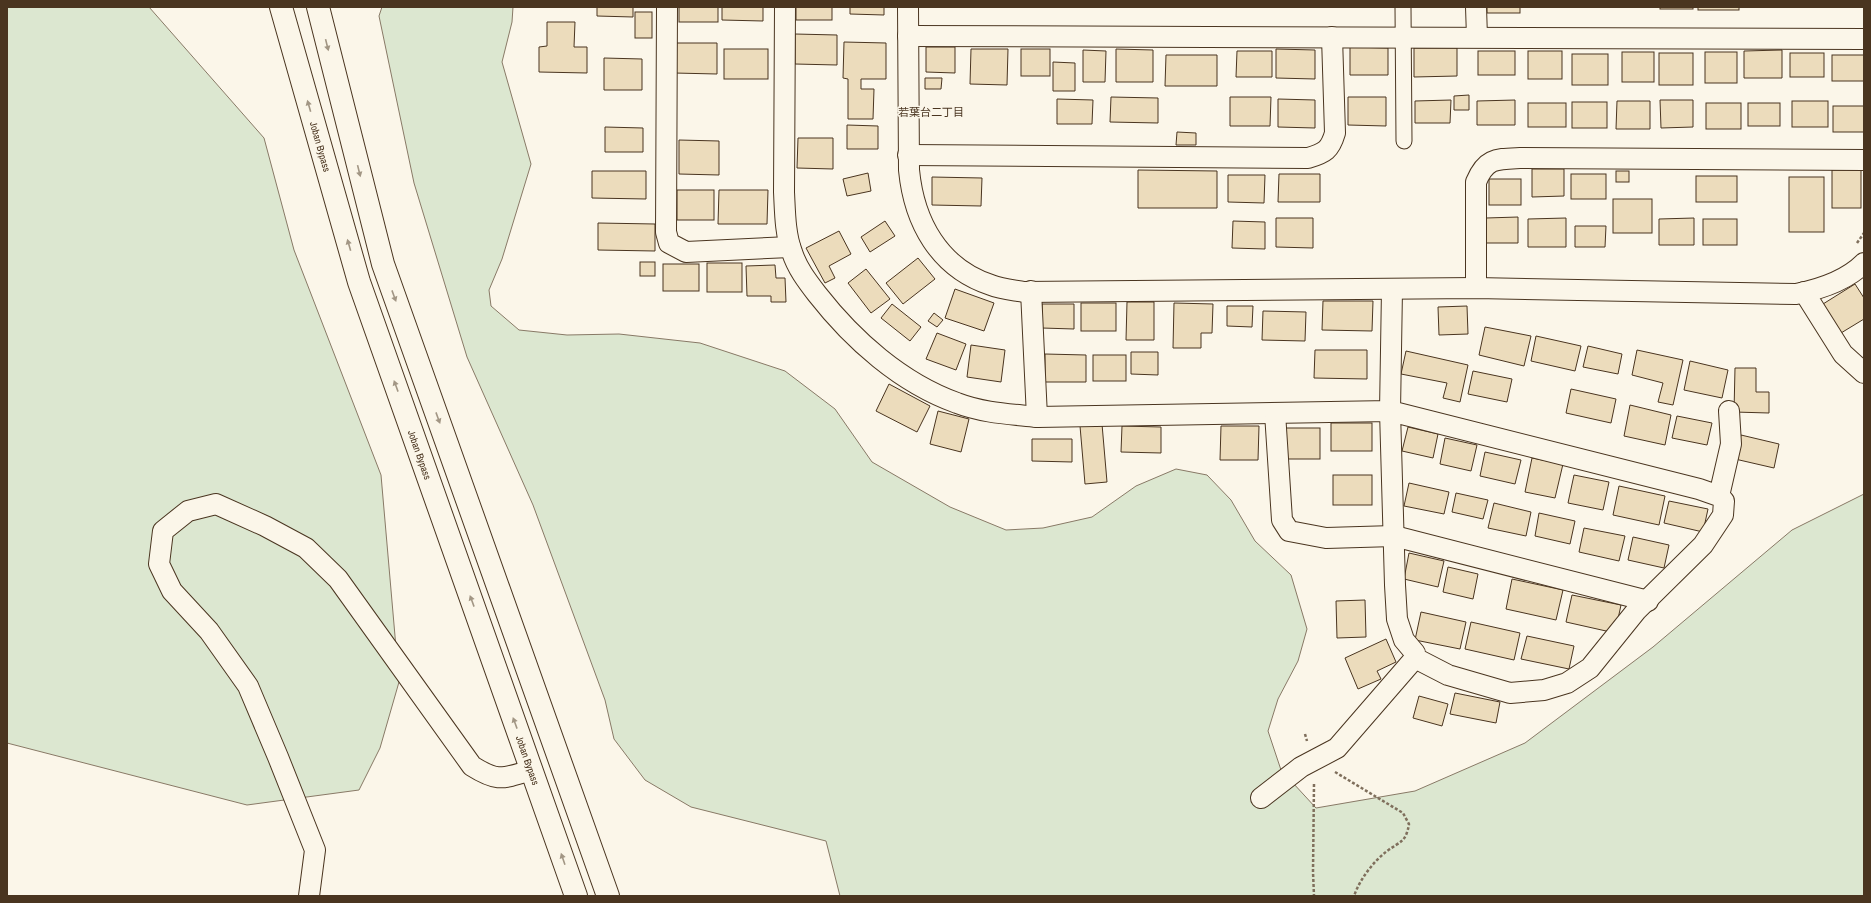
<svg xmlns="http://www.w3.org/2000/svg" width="1871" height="903" font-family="'Archivo Narrow','Noto Sans JP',sans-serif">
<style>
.green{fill:#dce7d0;stroke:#887966}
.building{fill:#ecdcbc;stroke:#4a3520}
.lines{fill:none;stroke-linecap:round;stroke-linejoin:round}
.pedestrian-casing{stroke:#4a3520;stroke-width:17}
.minor-casing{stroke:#4a3520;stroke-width:22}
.trunk-casing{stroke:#4a3520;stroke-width:24}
.path{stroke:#7f6f5c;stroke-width:2.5;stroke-dasharray:3 2;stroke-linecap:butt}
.pedestrian{stroke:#fbf6e9;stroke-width:15}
.minor{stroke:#fbf6e9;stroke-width:20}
.trunk{stroke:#fbf6e9;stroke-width:22}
.oneway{fill:#a29684}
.labels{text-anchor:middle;stroke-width:3;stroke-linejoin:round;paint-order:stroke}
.street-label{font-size:10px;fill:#4a3520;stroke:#fbf6e9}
.neighbourhood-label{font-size:11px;fill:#4a3520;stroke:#fbf6e9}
</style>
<rect width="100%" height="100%" fill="#fbf6e9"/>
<g class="green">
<polygon points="7,7 149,7 264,138 294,250 381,475 399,682 380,748 359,790 247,805 7,743"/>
<polygon points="382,7 513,7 512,22 502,62 531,164 502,259 489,290 491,306 519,330 567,335 619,334 700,343 785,371 835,409 872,462 950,507 1006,530 1043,528 1092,517 1136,486 1176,469 1207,475 1231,500 1255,541 1291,575 1307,629 1298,661 1278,699 1268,731 1281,770 1316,808 1415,791 1525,743 1653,647 1792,530 1864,494 1864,896 840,896 826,841 691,807 645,780 614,739 605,700 533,505 467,357 414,183 379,16"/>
</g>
<g class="building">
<polygon points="597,7 633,7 633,17 597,16"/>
<rect x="679" y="7" width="39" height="15"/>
<polygon points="722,7 763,7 763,21 722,20"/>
<rect x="796" y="7" width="36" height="13"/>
<polygon points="850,7 884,7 884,15 850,14"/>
<rect x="1487" y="7" width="33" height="6"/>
<rect x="1660" y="7" width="33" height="2"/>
<rect x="1698" y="7" width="41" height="3"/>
<rect x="635" y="12" width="17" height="26"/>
<polygon points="547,22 575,22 574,47 587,47 587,73 539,72 539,47 547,46"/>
<polygon points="795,34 837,35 837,65 795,64"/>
<polygon points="844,42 886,43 886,79 861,79 861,89 874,89 873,119 848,119 848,79 843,78"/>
<polygon points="675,43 717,43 717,74 674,73"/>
<polygon points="926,47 955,47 955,73 926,72"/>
<polygon points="1350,47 1388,48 1388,75 1350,75"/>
<polygon points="1414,48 1457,48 1457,76 1414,77"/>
<rect x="724" y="49" width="44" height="30"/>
<polygon points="971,49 1008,49 1007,85 970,84"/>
<rect x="1021" y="49" width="29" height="27"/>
<polygon points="1116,49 1153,50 1153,82 1116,82"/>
<polygon points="1276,49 1315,50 1315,79 1276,78"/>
<polygon points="1083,50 1106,51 1105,82 1083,82"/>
<polygon points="1782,50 1782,78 1744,78 1744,51"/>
<polygon points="1237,51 1272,51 1272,77 1236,77"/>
<rect x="1478" y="51" width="37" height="24"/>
<rect x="1528" y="51" width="34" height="28"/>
<rect x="1622" y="52" width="32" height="30"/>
<rect x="1705" y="52" width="32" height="31"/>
<rect x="1659" y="53" width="34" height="32"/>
<rect x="1790" y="53" width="34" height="24"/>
<rect x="1572" y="54" width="36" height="31"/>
<polygon points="1166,55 1217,55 1217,86 1165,86"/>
<rect x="1832" y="55" width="32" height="26"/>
<polygon points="604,58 642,59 642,90 604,90"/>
<polygon points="1053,62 1075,63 1075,91 1053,91"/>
<polygon points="925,78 942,78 941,89 925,89"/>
<polygon points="1469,95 1469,110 1454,110 1454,96"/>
<polygon points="1111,97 1158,98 1158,123 1110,122"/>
<polygon points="1230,97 1271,97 1270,126 1230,126"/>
<polygon points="1348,97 1386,97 1386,126 1348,125"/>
<polygon points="1057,99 1093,100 1092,124 1057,124"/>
<polygon points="1278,99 1315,100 1315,128 1278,127"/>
<polygon points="1451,100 1450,123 1415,123 1415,101"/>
<polygon points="1515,100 1515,125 1477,125 1477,101"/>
<polygon points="1660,100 1693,100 1693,127 1661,128"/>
<polygon points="1617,101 1650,101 1650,129 1616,129"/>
<rect x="1792" y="101" width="36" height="26"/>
<rect x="1572" y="102" width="35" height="26"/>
<rect x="1528" y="103" width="38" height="24"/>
<rect x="1706" y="103" width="35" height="26"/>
<rect x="1748" y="103" width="32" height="23"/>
<rect x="1833" y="106" width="31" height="26"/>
<polygon points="847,125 878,126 878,149 847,149"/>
<polygon points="605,127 643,128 643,152 605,152"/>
<polygon points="1177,132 1196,133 1196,145 1176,145"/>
<polygon points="798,138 833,138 833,169 797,168"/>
<polygon points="679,140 719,141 719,175 679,174"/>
<polygon points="1532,169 1564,169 1564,196 1532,197"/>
<polygon points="1138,170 1217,171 1217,208 1138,208"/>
<rect x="1832" y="170" width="29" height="38"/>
<polygon points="592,171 646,171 646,199 592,198"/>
<rect x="1616" y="171" width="13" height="11"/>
<polygon points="868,173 871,191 847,196 843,179"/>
<polygon points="1279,174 1320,174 1320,202 1278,202"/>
<rect x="1571" y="174" width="35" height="25"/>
<polygon points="1228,175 1265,175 1264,203 1228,202"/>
<rect x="1696" y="176" width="41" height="26"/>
<polygon points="932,177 982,178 981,206 932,205"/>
<rect x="1789" y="177" width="35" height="55"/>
<rect x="1489" y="179" width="32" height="26"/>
<rect x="677" y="190" width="37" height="30"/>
<polygon points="719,190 768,190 767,224 718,224"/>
<rect x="1613" y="199" width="39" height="34"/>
<polygon points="1518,217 1518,243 1486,243 1486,218"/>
<polygon points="1276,218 1313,218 1313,248 1276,247"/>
<polygon points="1566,218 1566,247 1528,247 1528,219"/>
<polygon points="1694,218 1694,245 1659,245 1659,219"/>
<rect x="1703" y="219" width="34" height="26"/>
<polygon points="885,221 895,236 870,252 861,237"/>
<polygon points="1233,221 1265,222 1265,249 1232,248"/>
<polygon points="598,223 655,224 655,251 598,250"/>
<polygon points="1575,226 1606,226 1605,247 1575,247"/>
<polygon points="839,231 851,254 829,266 835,278 825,283 806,248"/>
<polygon points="918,258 935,279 903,304 886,283"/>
<rect x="640" y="262" width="15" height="14"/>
<rect x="707" y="263" width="35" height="29"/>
<rect x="663" y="264" width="36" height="27"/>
<polygon points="775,265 776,278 785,278 786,302 771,302 771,296 747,296 746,266"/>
<polygon points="866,269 890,299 871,313 848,283"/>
<polygon points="1855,284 1864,298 1864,319 1841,333 1823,304"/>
<polygon points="955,289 994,303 984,331 945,318"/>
<polygon points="1323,301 1373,301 1372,331 1322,330"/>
<polygon points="1127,302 1154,302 1154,340 1126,340"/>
<rect x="1081" y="303" width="35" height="28"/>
<polygon points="1174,303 1213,304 1212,333 1201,333 1201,348 1173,348"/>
<polygon points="892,304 921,327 910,341 881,318"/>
<polygon points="1042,304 1074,304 1074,329 1042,328"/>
<polygon points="1227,306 1253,306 1252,327 1227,326"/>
<polygon points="1467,306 1468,334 1439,335 1438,307"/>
<polygon points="1263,311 1306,312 1305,341 1262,340"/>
<polygon points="934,313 943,320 937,327 928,321"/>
<polygon points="1485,327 1531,336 1524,366 1479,355"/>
<polygon points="937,333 966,344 956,370 926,359"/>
<polygon points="1536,336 1581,346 1575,371 1531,361"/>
<polygon points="971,345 1005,350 1001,382 967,377"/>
<polygon points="1588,346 1622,354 1618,374 1583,367"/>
<polygon points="1315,350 1367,350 1367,379 1314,378"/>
<polygon points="1637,350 1683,360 1673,405 1658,402 1663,383 1632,375"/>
<polygon points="1406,351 1468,365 1460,402 1443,398 1447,383 1401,374"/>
<polygon points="1131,352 1158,352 1158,375 1131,374"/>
<polygon points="1045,354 1086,355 1086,382 1045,382"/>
<rect x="1093" y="355" width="33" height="26"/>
<polygon points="1690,361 1728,370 1722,398 1684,390"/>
<polygon points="1735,368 1756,368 1756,392 1769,392 1769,413 1734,412"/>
<polygon points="1473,371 1512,379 1507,402 1468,394"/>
<polygon points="889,384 930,406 917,432 876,411"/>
<polygon points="1571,389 1616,399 1611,423 1566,413"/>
<polygon points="1630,405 1671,415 1665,445 1624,436"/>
<polygon points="938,411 969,419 961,452 930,444"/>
<polygon points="1677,416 1712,423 1707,445 1672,438"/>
<rect x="1331" y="423" width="41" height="28"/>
<polygon points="1102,424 1107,482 1085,484 1080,426"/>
<polygon points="1122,426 1161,427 1161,453 1121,452"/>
<polygon points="1221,426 1259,426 1258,460 1220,460"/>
<polygon points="1408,427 1438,434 1433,458 1402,451"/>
<rect x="1284" y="428" width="36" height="31"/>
<polygon points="1741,435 1779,444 1774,468 1735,459"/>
<polygon points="1445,438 1477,445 1471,471 1440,464"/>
<polygon points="1032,439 1072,439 1072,462 1032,461"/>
<polygon points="1485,452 1521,460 1515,484 1480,476"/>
<polygon points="1532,458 1563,464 1555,498 1525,492"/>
<rect x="1333" y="475" width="39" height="30"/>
<polygon points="1574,475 1609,482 1603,510 1568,503"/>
<polygon points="1409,483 1449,492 1444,514 1404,506"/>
<polygon points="1619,486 1665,496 1659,525 1613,515"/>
<polygon points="1456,493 1488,500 1483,519 1452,512"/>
<polygon points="1669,501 1708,509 1703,532 1664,523"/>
<polygon points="1494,503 1531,512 1526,536 1488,528"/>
<polygon points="1539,513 1575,521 1570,544 1535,536"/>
<polygon points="1584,528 1625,536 1619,561 1579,552"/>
<polygon points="1633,537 1669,545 1664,568 1628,560"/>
<polygon points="1409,553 1444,561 1438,587 1404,579"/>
<polygon points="1448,567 1478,574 1473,599 1443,592"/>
<polygon points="1512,579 1563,590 1556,620 1506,609"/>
<polygon points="1572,595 1621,605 1615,633 1566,622"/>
<polygon points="1365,600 1366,637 1337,638 1336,601"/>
<polygon points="1421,612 1466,622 1460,649 1415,640"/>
<polygon points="1471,622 1520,633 1514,660 1465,649"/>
<polygon points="1527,636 1574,646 1569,669 1521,659"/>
<polygon points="1386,639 1396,662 1377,671 1381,679 1358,689 1345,658"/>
<polygon points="1455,693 1500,702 1496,723 1450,714"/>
<polygon points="1419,696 1448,704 1442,726 1413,718"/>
</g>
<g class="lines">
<g class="pedestrian-casing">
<polyline id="pedestrian" points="1403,7 1404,141"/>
</g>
<g class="minor-casing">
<g id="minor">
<polyline points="667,7 666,232 669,243 686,252 790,247"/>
<path d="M785,7L784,192C785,211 785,234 792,252C797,268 807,281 817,294C853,340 901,383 957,403C983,413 1010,414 1037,417L1390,411L1699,489L1719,496L1724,501L1723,515L1703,545L1636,611L1590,668L1567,683L1544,690L1510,693L1448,675L1415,658V653L1404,640L1397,619L1395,585L1390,411L1392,289"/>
<path d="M908,7L909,170C914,222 939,268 991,285C1001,289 1013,290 1024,292L1476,288L1796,294C1821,289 1846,281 1864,263"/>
<polyline points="1476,7 1477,37"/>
<polyline points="908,36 1864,39"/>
<path d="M908,155L1308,158C1325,153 1330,150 1335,133L1332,37"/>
<path d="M1476,288V182C1486,158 1496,159 1520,158L1864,160"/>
<polyline points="1031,291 1037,417"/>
<polyline points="1804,292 1843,354 1864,373"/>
<polyline points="1275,413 1282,520 1289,531 1326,538 1394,536 1648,601"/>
<polyline points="1719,496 1731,444 1729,411"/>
<polyline points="1261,798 1301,767 1337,748 1415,658"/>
<path d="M309,896L315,850L278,757L248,686L209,631L172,591L159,564L163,531L188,511L216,504L265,526L306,548L338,579L472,766C499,783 503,778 532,770"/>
</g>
</g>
<g class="trunk-casing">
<g id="trunk">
<path id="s1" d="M281,7L359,282L576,896"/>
<polyline points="318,7 383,264 608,896"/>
</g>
</g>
<g class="path">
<polyline points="1857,243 1864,233"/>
<polyline points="1305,734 1307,741"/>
<path d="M1335,772L1403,813L1409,824C1406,842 1401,841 1387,851C1373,862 1360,879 1354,896"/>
<polyline points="1314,784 1313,872 1314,896"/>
</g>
<use href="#pedestrian" class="pedestrian"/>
<use href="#minor" class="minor"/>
<use href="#trunk" class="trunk"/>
</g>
<defs><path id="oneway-solid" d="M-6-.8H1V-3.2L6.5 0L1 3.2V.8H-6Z"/></defs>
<g class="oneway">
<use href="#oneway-solid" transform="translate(327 45) rotate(76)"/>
<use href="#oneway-solid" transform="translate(309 106) rotate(-106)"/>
<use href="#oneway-solid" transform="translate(359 171) rotate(76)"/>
<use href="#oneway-solid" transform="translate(349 245) rotate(-106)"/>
<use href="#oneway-solid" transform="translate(394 296) rotate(70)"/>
<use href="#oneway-solid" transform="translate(396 386) rotate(-110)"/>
<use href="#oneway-solid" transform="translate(438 418) rotate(70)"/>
<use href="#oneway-solid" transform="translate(472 601) rotate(-110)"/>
<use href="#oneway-solid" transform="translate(515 723) rotate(-110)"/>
<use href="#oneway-solid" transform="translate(563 859) rotate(-109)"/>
</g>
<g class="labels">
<g class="street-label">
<text dy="4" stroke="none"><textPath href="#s1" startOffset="145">Joban Bypass</textPath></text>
<text dy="4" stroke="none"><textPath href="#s1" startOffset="469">Joban Bypass</textPath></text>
<text dy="4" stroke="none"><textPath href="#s1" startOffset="793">Joban Bypass</textPath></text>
</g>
<g class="neighbourhood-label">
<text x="931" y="116">若葉台二丁目</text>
</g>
</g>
<rect width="1871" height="903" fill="none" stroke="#4a3520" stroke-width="16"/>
</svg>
